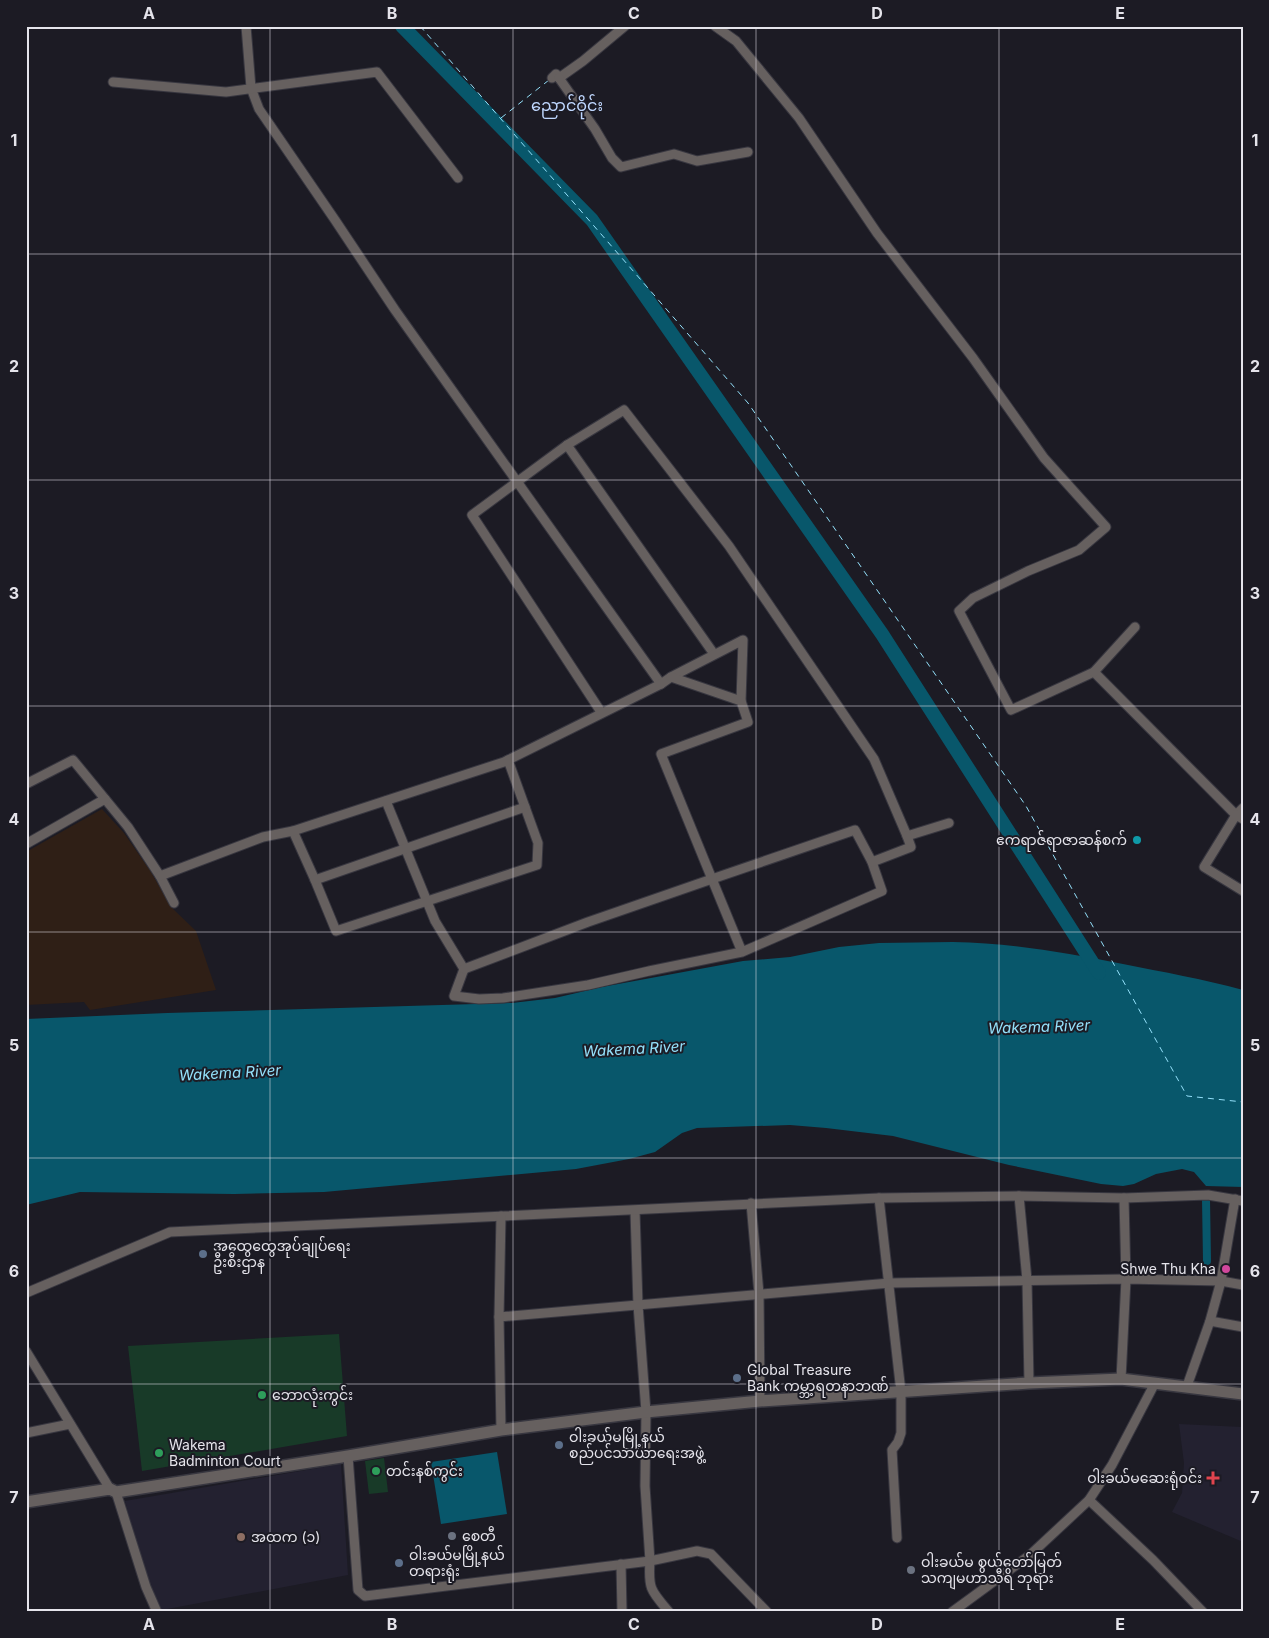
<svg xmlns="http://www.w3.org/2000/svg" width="1269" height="1638" font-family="Inter,'Noto Sans Myanmar',sans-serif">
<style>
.industrial{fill:#2f1f16}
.built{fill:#232130}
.green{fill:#183a28}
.water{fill:#08576b}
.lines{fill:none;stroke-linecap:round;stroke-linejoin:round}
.canal{stroke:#08576b;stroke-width:8}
.river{stroke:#08576b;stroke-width:14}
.ferry{stroke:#94e1fb;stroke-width:1;stroke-dasharray:6 5;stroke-linecap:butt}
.minor-casing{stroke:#383740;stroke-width:11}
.tertiary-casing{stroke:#383740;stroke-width:14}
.minor{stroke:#66605f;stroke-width:9}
.tertiary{stroke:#66605f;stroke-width:11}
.grid{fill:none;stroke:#e5e4eb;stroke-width:1;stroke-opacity:0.55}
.culture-dot{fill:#0f9aa8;stroke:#1c1b24;stroke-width:2}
.service-dot{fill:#5c6f8a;stroke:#1c1b24;stroke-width:2}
.hotel-dot{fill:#d1479c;stroke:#1c1b24;stroke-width:2}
.leisure-dot{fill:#2e9e5b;stroke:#1c1b24;stroke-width:2}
.health-dot{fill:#e0444e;stroke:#1c1b24;stroke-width:2}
.worship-dot{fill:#6b7280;stroke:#1c1b24;stroke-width:2}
.education-dot{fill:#8d6e63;stroke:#1c1b24;stroke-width:2}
.labels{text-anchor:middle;stroke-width:4;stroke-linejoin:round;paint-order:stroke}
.poi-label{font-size:14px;fill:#e5e4eb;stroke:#1c1b24;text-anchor:start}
.water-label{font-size:15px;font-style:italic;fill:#94e1fb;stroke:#1c1b24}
.quarter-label{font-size:16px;fill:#bfd7fe;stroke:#1c1b24}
.neatline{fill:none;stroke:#e5e4eb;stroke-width:2}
.grid-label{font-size:16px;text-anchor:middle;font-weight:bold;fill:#e5e4eb}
</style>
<rect width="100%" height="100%" fill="#1c1b24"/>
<polygon class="industrial" points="102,809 124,833 151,872 171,907 196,931 216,990 90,1010 84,1002 26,1005 26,852"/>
<g class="built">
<polygon points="1179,1424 1242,1427 1243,1425 1243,1542 1172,1512 1182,1493 1184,1463"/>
<polygon points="341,1464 348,1575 162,1610 145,1574 125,1501"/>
</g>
<g class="green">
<polygon points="339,1334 347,1436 142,1471 128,1346"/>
<polygon points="384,1458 388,1492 369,1494 365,1461"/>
</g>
<g class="water">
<path d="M953,942C1011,943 1066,953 1123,964C1163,972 1203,979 1243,990V1187L1206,1186L1194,1172L1182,1169L1156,1174L1134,1184L1123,1186L1101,1184L1009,1165L893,1136L826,1128L790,1125L697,1128L682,1133L655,1152L629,1159L576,1169L324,1192L234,1194L80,1192L26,1205V1019L167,1013L512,1003L555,998L602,987L743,961L790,957L839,947L879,943Z"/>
<polygon points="497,1452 507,1514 441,1524 431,1462"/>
</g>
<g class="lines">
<polyline class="canal" points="1206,1199 1207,1261"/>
<polyline class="river" points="402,26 592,220 882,634 1099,973"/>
<g class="ferry">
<polyline points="420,26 748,403 1026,806 1187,1096 1243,1102"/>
<polyline points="501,118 549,80"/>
</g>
<g class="minor-casing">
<g id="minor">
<polyline points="246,26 251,88 259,109 335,220 395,310 661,684"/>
<polyline points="715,26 736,41 799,118 877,233 973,358 1044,458 1106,527 1079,550 1028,571 973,598 959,611 1011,710 1094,672 1236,815 1243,808"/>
<polyline points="552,78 556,74 559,78 583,61 625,26"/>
<polyline points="559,78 595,129 612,158 621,167 674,154 697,161 748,152"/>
<polyline points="113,82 226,92 377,72 458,178"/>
<polyline points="567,445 714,654"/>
<polyline points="1094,672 1135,627"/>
<polyline points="601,712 472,515 567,445 624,410 729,546 874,759 907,836 949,823"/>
<polyline points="26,784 73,760 128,827 160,876 174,903"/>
<polyline points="386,801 435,921 464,969 454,996 479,999 503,998 588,985 649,971 742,952 882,891 872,862 855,830 712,879 742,952"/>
<polyline points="1243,819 1236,815 1204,867 1243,891"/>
<polyline points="293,831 315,880 336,931 537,865 538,843 508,760"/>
<polyline points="26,844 105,799"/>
<polyline points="872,862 911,847 907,836"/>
<polyline points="160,876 263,837 293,831 504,762 661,684 671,677 743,640 741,701"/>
<polyline points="315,880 525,807"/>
<polyline points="464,969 588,922 712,879 661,754 748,722 741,701 671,677"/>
<polyline points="1019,1196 1027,1280 1029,1383"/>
<polyline points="879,1198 901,1392 901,1433 898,1442 892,1450 897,1538"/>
<polyline points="751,1203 759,1294 760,1401"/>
<polyline points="635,1211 638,1305 646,1412 645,1486 650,1561 697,1551 711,1554 767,1612"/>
<polyline points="26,1293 170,1232 879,1198 1019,1196 1124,1198 1208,1195 1243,1201"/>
<polyline points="499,1317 890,1283 1126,1279 1221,1281 1243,1285"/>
<polyline points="1210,1321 1243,1327"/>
<polyline points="26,1351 110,1489"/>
<polyline points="1121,1379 1126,1279 1124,1198"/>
<polyline points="1187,1386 1210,1321 1221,1281 1235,1199"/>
<polyline points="501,1430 499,1317 501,1216"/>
<polyline points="26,1433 70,1424"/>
<path d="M348,1456L358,1590L365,1596L650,1561C648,1589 651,1591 669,1612"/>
<polyline points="116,1492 146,1587 157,1612"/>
<polyline points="1089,1500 1153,1560 1203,1612"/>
<polyline points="621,1564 622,1612"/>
<polyline points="952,1612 1030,1555 1089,1500 1112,1465 1155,1383"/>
</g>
</g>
<g class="tertiary-casing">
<polyline id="tertiary" points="26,1502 110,1489 116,1492 348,1456 501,1430 646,1412 760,1401 1029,1383 1121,1379 1243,1394"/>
</g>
<use href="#minor" class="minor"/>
<use href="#tertiary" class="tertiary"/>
</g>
<path class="grid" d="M270,26V1612M513,26V1612M756,26V1612M999,26V1612M26,254H1243M26,480H1243M26,706H1243M26,932H1243M26,1158H1243M26,1384H1243"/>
<circle class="culture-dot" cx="1137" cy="840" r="5"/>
<g class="service-dot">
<circle cx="203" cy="1254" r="5"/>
<circle cx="737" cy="1378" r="5"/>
<circle cx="559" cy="1445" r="5"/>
<circle cx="399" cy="1563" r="5"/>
</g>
<circle class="hotel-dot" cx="1226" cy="1269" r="5"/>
<g class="leisure-dot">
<circle cx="262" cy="1395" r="5"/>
<circle cx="159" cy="1453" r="5"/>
<circle cx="376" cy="1471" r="5"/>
</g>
<path class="health-dot" d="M1210.5 1470.5h5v5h5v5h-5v5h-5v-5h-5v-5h5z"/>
<g class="worship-dot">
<circle cx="452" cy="1536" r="5"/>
<circle cx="911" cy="1570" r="5"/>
</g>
<circle class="education-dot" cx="241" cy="1537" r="5"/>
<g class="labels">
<g class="poi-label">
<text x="1127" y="845" text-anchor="end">ဧကရာဇ်ရာဇာဆန်စက်</text>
<text x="213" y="1251">အထွေထွေအုပ်ချုပ်ရေး<tspan x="213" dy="16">ဦးစီးဌာန</tspan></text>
<text x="1216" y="1274" text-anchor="end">Shwe Thu Kha</text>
<text x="747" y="1375">Global Treasure<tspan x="747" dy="16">Bank ကမ္ဘာ့ရတနာဘဏ်</tspan></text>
<text x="272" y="1400">ဘောလုံးကွင်း</text>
<text x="569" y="1442">ဝါးခယ်မမြို့နယ်<tspan x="569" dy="16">စည်ပင်သာယာရေးအဖွဲ့</tspan></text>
<text x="169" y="1450">Wakema<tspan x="169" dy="16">Badminton Court</tspan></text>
<text x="386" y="1476">တင်းနစ်ကွင်း</text>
<text x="1202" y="1483" text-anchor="end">ဝါးခယ်မဆေးရုံဝင်း</text>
<text x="462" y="1541">စေတီ</text>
<text x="251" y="1542">အထက (၁)</text>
<text x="409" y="1560">ဝါးခယ်မမြို့နယ်<tspan x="409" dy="16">တရားရုံး</tspan></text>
<text x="921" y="1567">ဝါးခယ်မ စွယ်တော်မြတ်<tspan x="921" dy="16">သကျမဟာသီရိ ဘုရား</tspan></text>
</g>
<g class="water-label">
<text transform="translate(1039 1027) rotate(-2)" y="5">Wakema River</text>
<text transform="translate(634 1049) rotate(-3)" y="5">Wakema River</text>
<text transform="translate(230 1073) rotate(-3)" y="5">Wakema River</text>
</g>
<g class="quarter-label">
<text x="567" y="111">ညောင်ဝိုင်း</text>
</g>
</g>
<rect width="1269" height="1638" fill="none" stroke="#1c1b24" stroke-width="55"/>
<rect x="28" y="28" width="1214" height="1582" class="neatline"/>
<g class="grid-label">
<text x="149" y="19">A</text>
<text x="392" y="19">B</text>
<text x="634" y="19">C</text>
<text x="877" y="19">D</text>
<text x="1120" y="19">E</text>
<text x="14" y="146">1</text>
<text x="1255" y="146">1</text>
<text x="14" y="372">2</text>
<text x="1255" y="372">2</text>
<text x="14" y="599">3</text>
<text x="1255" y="599">3</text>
<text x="14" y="825">4</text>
<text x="1255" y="825">4</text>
<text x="14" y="1051">5</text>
<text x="1255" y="1051">5</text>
<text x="14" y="1277">6</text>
<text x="1255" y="1277">6</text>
<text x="14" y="1503">7</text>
<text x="1255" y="1503">7</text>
<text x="149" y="1630">A</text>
<text x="392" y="1630">B</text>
<text x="634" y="1630">C</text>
<text x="877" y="1630">D</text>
<text x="1120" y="1630">E</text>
</g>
</svg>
